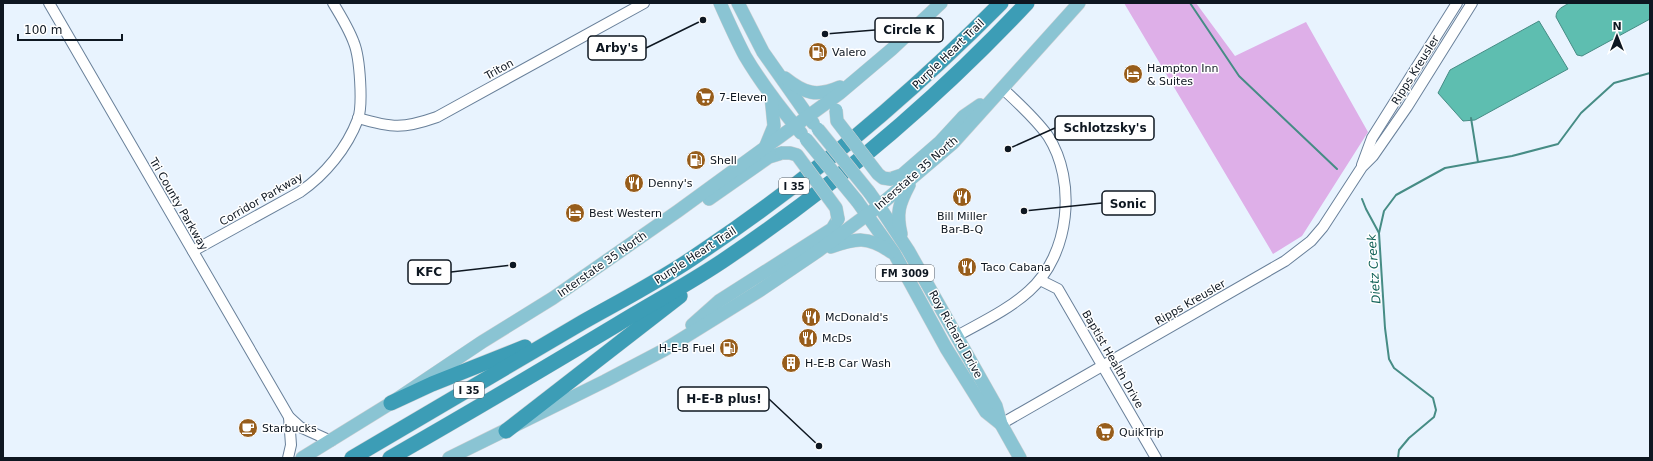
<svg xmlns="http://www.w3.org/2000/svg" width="1653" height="461" font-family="'DejaVu Sans',sans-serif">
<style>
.forest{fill:#deafe8}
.water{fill:#5ebeb0;stroke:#468c85}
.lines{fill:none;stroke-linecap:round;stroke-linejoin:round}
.stream{stroke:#468c85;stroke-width:2}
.minor-casing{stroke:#69809a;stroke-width:12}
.major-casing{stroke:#cfd1d3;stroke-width:14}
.highway-casing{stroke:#cfd1d3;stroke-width:16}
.minor{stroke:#fff;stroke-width:10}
.major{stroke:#8ac4d3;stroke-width:13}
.highway{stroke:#3c9db6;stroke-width:15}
.major-bridge-casing{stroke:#cfd1d3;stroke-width:14;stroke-linecap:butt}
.major-bridge{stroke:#8ac4d3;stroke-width:13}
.labels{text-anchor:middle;stroke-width:3;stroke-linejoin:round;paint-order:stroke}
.shield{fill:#fff;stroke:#565d64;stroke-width:1}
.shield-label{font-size:10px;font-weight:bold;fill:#0e1721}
.poi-label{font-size:11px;fill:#0e1721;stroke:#fff;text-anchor:start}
.street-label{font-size:11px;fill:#0e1721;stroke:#fff}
.water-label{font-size:12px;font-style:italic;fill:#106157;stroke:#fff}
.leader{fill:none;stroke:#0e1721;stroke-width:1.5}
.callout-dot{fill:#0e1721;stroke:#fff;stroke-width:1.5}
.callout{fill:#fff;stroke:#0e1721;stroke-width:1.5}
.callout-label{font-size:12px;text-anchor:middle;font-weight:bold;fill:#0e1721}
</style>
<rect width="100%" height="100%" fill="#e8f3fe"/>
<polygon class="forest" points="1124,3 1196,3 1235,56 1306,22 1368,132 1302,236 1273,254"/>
<g class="water">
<path d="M1569,3H1650V19L1582,56L1577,55L1556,17C1556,9 1563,7 1569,3Z"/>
<polygon points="1539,21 1568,69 1475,120 1463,121 1438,93 1450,70"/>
</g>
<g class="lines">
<g class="stream">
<polyline points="1190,3 1239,76 1337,169"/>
<polyline points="1471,118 1478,162"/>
<polyline points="1362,199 1366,209 1379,233"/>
<polyline points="1398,458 1399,450 1409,438 1434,417 1436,410 1433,398 1394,368 1389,359 1385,328 1379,233 1384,211 1396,195 1445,168 1512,156 1558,144 1581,113 1614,83 1650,73"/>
</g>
<g class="minor-casing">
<g id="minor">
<polyline points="49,3 289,417 300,427 331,441"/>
<path d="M358,118C392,128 403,129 437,117L644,3"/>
<polyline points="1362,165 1372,138 1457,3"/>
<path d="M193,251L300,192C325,175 347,148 358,119C363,105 360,58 354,43C349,29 341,16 333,3"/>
<polyline points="1040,280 1058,289 1156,458"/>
<path d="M957,336C982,322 1008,310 1029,291C1070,255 1077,181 1048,136C1035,118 1018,103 1002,88"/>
<polyline points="1001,424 1285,261 1311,241 1323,227 1362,167 1373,156 1407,107 1472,3"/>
<polyline points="288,458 291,445 289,417"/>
</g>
</g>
<g class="major-casing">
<g id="major">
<path d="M720,3C728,21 736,39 745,56C761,83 781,109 801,133"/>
<polyline points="738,3 763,52 813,123"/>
<path d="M785,78C805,94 817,97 840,87"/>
<polyline points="765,148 774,126 771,96"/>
<polyline points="890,179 902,175 940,142 964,116 980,105"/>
<polyline points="869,192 879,206 908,250 996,406 1001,424 1020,458"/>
<polyline points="709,199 769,157 782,153"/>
<polyline points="857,201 894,253 946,348 986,412 1001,424"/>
<path d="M901,234C896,213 899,204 909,185"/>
<path d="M831,247C856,238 868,236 891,252"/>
<polyline points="692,325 719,301 832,229 838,219"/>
<polyline points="302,458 391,403 482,342 553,298 678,211 840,93 892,49 941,3"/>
<polyline points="449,458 605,381 664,350 759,291 818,251 879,206 953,143 1079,3"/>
</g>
</g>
<g class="highway-casing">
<g id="highway">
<polyline points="391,403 432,384 525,347"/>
<polyline points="506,431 680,296"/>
<path d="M352,458C429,413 506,367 583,322C622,300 663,279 700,253C809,180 909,96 1001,3"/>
<path d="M390,458C467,414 543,369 618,324C654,302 692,282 727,258C835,185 937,99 1027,3"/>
</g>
</g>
<use href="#minor" class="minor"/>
<use href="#major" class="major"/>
<use href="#highway" class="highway"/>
<g class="major-bridge-casing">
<g id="major-bridge">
<polyline points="836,110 837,121 878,174 883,178 890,179"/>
<polyline points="818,129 869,192"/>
<polyline points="806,139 857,201"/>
<polyline points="782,153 790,153 797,155 836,208 838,219"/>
</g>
</g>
<use href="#major-bridge" class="major-bridge"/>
</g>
<defs>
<g id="fuel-disc" transform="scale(1)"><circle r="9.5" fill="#975d1b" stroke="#fff"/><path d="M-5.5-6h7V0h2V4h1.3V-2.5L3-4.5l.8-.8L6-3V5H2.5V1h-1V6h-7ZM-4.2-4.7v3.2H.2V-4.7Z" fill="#fff"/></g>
<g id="hotel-disc" transform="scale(1)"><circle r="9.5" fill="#975d1b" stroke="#fff"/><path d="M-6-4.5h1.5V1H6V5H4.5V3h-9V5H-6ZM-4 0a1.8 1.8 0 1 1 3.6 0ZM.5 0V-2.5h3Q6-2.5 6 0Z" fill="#fff"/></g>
<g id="supermarket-disc" transform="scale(1)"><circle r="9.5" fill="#975d1b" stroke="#fff"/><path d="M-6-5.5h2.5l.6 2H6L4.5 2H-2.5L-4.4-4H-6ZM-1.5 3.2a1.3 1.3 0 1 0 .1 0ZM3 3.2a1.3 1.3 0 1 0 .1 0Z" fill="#fff"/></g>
<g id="restaurant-disc" transform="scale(1)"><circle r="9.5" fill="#975d1b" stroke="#fff"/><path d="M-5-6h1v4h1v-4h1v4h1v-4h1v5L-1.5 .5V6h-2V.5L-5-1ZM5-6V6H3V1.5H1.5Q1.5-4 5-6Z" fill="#fff"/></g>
<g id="building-disc" transform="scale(1)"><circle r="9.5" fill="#975d1b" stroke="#fff"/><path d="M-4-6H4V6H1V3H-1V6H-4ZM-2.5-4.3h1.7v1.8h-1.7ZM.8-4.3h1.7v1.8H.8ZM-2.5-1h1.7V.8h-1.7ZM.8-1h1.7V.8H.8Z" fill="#fff"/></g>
<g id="cafe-disc" transform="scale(1)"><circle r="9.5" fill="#975d1b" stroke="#fff"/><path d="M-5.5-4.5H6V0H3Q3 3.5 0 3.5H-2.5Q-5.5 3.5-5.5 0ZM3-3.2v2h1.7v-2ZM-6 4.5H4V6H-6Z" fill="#fff"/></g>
</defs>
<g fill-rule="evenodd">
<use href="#fuel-disc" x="818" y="52"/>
<use href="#hotel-disc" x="1133" y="74"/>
<use href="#supermarket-disc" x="705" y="97"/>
<use href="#fuel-disc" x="696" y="160"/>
<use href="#restaurant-disc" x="634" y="183"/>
<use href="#restaurant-disc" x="962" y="197"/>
<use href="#hotel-disc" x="575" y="213"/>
<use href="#restaurant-disc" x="967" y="267"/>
<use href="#restaurant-disc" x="811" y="317"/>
<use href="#restaurant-disc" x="808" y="338"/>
<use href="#fuel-disc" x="729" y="348"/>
<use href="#building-disc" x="791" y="363"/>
<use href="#cafe-disc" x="248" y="428"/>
<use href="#supermarket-disc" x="1105" y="432"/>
</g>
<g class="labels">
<g class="shield">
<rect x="779" y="178" width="30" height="16" rx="3"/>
<rect x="876" y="265" width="58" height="16" rx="3"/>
<rect x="454" y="382" width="30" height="16" rx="3"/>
</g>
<g class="shield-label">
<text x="794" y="190">I 35</text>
<text x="905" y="277">FM 3009</text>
<text x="469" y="394">I 35</text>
</g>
<g class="poi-label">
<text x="832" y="56">Valero</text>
<text x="1147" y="72">Hampton Inn<tspan x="1147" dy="13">&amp; Suites</tspan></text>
<text x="719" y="101">7-Eleven</text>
<text x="710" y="164">Shell</text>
<text x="648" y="187">Denny's</text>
<text x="589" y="217">Best Western</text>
<text x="962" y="220" text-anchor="middle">Bill Miller<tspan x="962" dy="13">Bar-B-Q</tspan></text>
<text x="981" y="271">Taco Cabana</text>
<text x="825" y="321">McDonald's</text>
<text x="822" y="342">McDs</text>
<text x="715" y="352" text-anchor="end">H-E-B Fuel</text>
<text x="805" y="367">H-E-B Car Wash</text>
<text x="262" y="432">Starbucks</text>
<text x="1119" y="436">QuikTrip</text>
</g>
<g class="street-label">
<text transform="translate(948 54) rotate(-44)" y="4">Purple Heart Trail</text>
<text transform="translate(499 69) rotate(-29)" y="4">Triton</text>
<text transform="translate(1415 70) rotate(-58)" y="4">Ripps Kreusler</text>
<text transform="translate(916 173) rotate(-41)" y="4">Interstate 35 North</text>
<text transform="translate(261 199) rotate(-30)" y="4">Corridor Parkway</text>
<text transform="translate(179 204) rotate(60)" y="4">Tri County Parkway</text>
<text transform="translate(695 255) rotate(-33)" y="4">Purple Heart Trail</text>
<text transform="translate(602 264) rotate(-35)" y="4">Interstate 35 North</text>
<text transform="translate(1190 302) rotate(-30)" y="4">Ripps Kreusler</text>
<text transform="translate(956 334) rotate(61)" y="4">Roy Richard Drive</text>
<text transform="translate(1113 359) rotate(60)" y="4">Baptist Health Drive</text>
</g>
<g class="water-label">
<text transform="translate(1374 269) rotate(-94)" y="4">Dietz Creek</text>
</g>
</g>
<path class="leader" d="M825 34L875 30M703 20L646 48M1008 149L1055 128M1024 211L1102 203M513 265L451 272M819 446L769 399"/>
<g class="callout-dot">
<circle cx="825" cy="34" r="4"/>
<circle cx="703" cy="20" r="4"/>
<circle cx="1008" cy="149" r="4"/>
<circle cx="1024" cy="211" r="4"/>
<circle cx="513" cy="265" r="4"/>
<circle cx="819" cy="446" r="4"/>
</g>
<g class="callout">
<rect x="875" y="18" width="68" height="24" rx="4"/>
<rect x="588" y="36" width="58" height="24" rx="4"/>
<rect x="1055" y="116" width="99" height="24" rx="4"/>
<rect x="1102" y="191" width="53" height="24" rx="4"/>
<rect x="408" y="260" width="43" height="24" rx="4"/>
<rect x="678" y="387" width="91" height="24" rx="4"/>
</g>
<g class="callout-label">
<text x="909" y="34">Circle K</text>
<text x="617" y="52">Arby's</text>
<text x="1105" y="132">Schlotzsky's</text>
<text x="1128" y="208">Sonic</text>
<text x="429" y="276">KFC</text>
<text x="724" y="403">H-E-B plus!</text>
</g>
<rect width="1653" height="461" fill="none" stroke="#0e1721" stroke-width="8"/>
<g transform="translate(1617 36)" stroke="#ffffff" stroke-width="3" paint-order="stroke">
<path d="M0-3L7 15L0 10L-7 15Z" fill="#0e1721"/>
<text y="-6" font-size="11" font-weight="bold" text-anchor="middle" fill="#0e1721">N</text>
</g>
<path d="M18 34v6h104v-6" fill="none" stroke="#0e1721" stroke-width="2"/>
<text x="24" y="34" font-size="12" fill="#0e1721" stroke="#ffffff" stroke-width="3" paint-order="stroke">100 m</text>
</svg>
